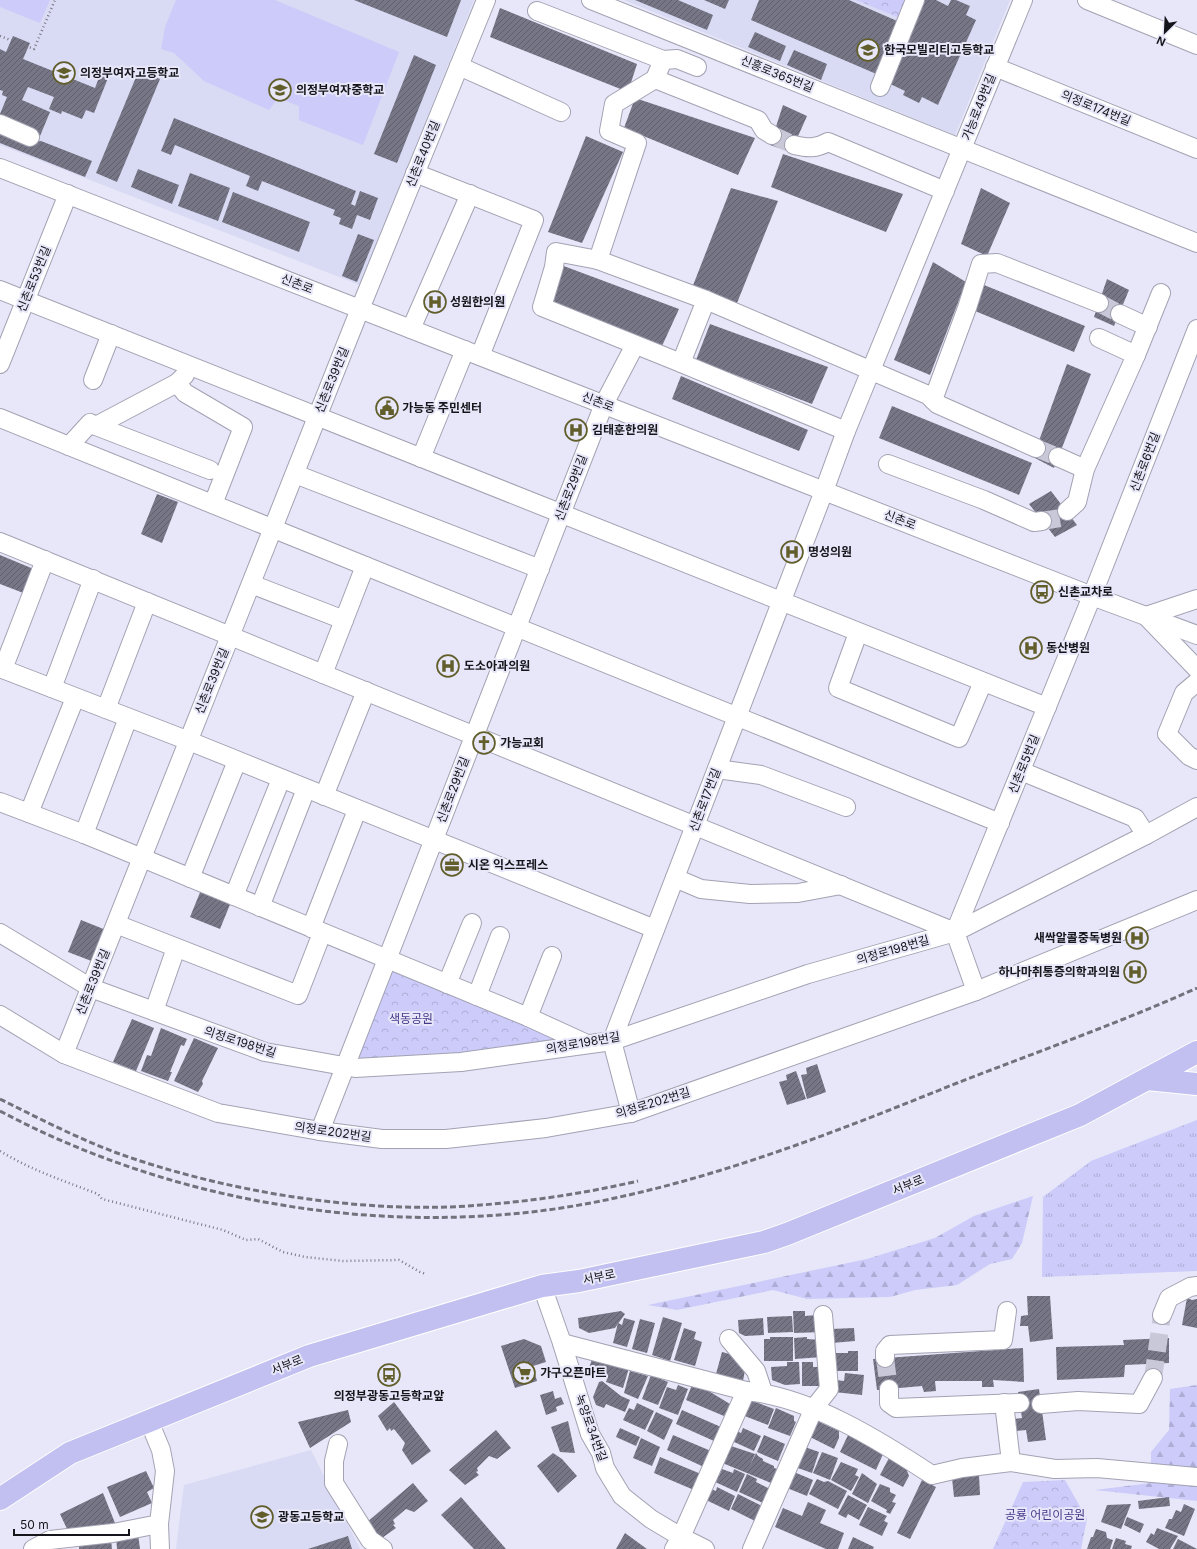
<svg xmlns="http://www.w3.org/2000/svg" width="1197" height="1549" font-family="Inter,'Noto Sans KR',sans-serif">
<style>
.built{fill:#d9daf3}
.grass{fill:url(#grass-tufts)}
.forest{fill:url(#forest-firs)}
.park{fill:url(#park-crowns)}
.pitch{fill:#cccbfa}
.building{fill:url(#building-hatch)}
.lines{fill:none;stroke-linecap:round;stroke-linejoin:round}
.minor-tunnel{stroke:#c8c8d8;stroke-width:18;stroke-dasharray:18 9;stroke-linecap:butt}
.minor-casing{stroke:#a2a2b3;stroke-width:20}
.major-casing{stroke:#fff;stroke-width:24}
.path{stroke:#787884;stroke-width:2.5;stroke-dasharray:1 3;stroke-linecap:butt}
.minor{stroke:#fff;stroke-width:18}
.major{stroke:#c2c0f1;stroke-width:22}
.rail{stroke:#72727d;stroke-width:3;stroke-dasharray:6 3;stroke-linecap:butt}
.labels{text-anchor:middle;stroke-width:4;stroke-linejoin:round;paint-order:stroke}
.poi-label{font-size:12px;font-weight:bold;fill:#15151b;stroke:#e7e7f9;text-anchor:start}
.street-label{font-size:12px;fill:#15151b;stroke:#e7e7f9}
.park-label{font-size:12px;fill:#45398a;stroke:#e7e7f9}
</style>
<defs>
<pattern id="grass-tufts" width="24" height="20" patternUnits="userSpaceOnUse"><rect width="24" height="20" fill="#cccbfa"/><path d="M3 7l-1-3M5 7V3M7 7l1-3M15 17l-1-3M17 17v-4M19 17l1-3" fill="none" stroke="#aeadd6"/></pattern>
<pattern id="forest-firs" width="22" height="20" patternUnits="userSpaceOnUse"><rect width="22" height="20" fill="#cccbfa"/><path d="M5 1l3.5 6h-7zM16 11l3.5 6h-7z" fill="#aeadd6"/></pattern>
<pattern id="park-crowns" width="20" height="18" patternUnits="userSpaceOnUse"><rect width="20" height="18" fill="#cccbfa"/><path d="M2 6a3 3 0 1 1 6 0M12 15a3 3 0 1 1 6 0" fill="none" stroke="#aeadd6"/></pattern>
<pattern id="building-hatch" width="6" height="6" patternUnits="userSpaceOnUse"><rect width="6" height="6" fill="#767686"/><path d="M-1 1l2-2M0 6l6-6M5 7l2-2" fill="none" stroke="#60606d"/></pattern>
</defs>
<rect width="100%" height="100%" fill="#e7e7f9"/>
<g class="built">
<polygon points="0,0 474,0 360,285 0,145"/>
<polygon points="624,0 1010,0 955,135"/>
<polygon points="311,1450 360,1549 176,1549 184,1485"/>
</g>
<polygon class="grass" points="1197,1120 1197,1271 1042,1277 1043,1197 1091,1161"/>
<g class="forest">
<polygon points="1033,1196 1022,1243 1012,1259 990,1264 957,1285 915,1290 890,1297 807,1299 773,1290 677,1310 648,1305 867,1259 935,1238 974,1216"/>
<polygon points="1197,1385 1197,1501 1095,1490 1151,1483 1151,1452 1169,1430 1170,1389"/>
</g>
<g class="park">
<polygon points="856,0 907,0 900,18"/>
<polygon points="389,966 569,1039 493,1052 349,1059"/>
<polygon points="1065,1480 1087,1519 1081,1549 993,1549 1023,1482"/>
</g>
<g class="pitch">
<polygon points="0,0 50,0 40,23 0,7"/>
<polygon points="176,0 275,0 399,52 363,145 299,120 299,106 278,98 269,110 204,81 174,53 161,49 165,27"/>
</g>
<g class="building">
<polygon points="354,0 461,0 447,37"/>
<polygon points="635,0 678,0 713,15 707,30"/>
<polygon points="704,0 729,0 725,9"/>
<polygon points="759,0 849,0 904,24 881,76 751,20"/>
<polygon points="924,0 936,0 948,6 951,0 956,0 970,6 966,15 976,20 938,105 922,97 919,103 903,95 905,91 886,82"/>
<polygon points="500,8 637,64 628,92 490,37"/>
<polygon points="755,32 786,46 780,61 748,47"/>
<polygon points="13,36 30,43 23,59 95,88 100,75 108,78 94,113 86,110 82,119 62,111 61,114 49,109 54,97 28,87 22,100 50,112 40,136 0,119 0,114 7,97 2,95 3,91 0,90 0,49 6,52"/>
<polygon points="794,50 827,64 821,80 787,65"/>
<polygon points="414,55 436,65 397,163 374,154"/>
<polygon points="139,70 160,79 117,182 96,173"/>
<polygon points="635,98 755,138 738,175 624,128"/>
<polygon points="783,105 807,116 791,152 770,145"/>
<polygon points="174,118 356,191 351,204 355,206 360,191 378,198 370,220 357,215 352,229 339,224 341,218 333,215 335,210 262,181 258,191 246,186 250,176 175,145 171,155 161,151"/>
<polygon points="0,130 31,142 41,141 92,161 85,177 0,143"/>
<polygon points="586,136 623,152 582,243 548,232"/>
<polygon points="783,154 903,194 886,232 771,187"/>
<polygon points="138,169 179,185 172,204 131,187"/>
<polygon points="190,173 230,188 218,221 178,206"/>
<polygon points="731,188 778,201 737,303 692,288"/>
<polygon points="981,188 1010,203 987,256 961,244"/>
<polygon points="233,192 310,222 299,252 222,222"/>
<polygon points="358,234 374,240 357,282 342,276"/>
<polygon points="933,262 966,282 930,375 894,360"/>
<polygon points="561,265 679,309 662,346 547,302"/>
<polygon points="1107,279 1129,290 1114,326 1094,317"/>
<polygon points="984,285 1085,326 1074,352 975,311"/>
<polygon points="710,324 828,367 812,404 696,360"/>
<polygon points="1067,364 1091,374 1054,468 1033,457"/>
<polygon points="681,376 808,430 799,451 672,399"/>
<polygon points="892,406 1032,463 1019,495 879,438"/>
<polygon points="1051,491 1077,525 1055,537 1029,504"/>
<polygon points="157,494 178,502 162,543 141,534"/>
<polygon points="0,555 36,570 26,594 0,584"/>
<polygon points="201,890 231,902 220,929 190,917"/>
<polygon points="81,920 106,930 94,962 68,952"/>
<polygon points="132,1019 154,1028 136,1071 113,1062"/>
<polygon points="161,1028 187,1039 184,1046 181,1045 170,1072 172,1072 168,1081 141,1071 147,1055 151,1056"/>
<polygon points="194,1038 218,1048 202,1081 203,1084 198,1092 174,1081"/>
<polygon points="817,1064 826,1092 807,1099 801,1075 807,1074 806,1068"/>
<polygon points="796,1071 806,1099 787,1105 779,1082 787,1080 786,1075"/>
<polygon points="1027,1296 1050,1296 1053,1339 1030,1342 1028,1326 1020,1326 1021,1316 1028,1315"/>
<polygon points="1187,1298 1192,1300 1197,1299 1197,1328 1182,1325"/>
<polygon points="621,1311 625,1314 615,1328 589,1333 579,1328 578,1318"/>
<polygon points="793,1311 805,1311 805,1316 816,1315 823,1332 794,1333"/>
<polygon points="792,1316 793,1332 768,1333 767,1317"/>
<polygon points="663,1317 682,1323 670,1361 652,1355"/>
<polygon points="624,1318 635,1321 627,1347 613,1343 618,1323 622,1325"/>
<polygon points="763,1318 764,1335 745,1336 739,1333 738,1320"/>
<polygon points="640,1319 655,1323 647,1353 632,1349"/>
<polygon points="684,1328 696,1332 694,1339 702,1342 695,1366 674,1360"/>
<polygon points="854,1328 855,1341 832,1343 831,1329"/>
<polygon points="770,1337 793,1337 793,1361 764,1361 764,1339 770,1339"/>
<polygon points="807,1337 807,1339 821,1340 822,1357 795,1359 794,1338"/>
<polygon points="1169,1338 1169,1363 1125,1365 1124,1377 1057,1380 1056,1347 1124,1345 1123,1340"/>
<polygon points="524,1339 541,1346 546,1362 533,1366 537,1381 515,1388 501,1346"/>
<polygon points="1023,1348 1024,1382 993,1380 994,1387 982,1387 982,1381 935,1381 936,1391 924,1392 922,1386 877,1390 873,1359"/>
<polygon points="848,1351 858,1351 858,1371 834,1371 834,1363 836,1363 836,1353 848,1353"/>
<polygon points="722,1352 737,1356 745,1370 743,1381 716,1374"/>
<polygon points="592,1359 629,1368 623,1388 606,1382 607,1379 601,1377 603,1373 589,1368"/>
<polygon points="787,1362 799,1362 800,1384 785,1385 772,1380 771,1367 787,1366"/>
<polygon points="802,1362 813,1362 813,1367 822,1367 822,1386 802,1386"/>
<polygon points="630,1371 648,1376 638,1399 624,1393"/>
<polygon points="845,1373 864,1375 862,1395 834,1392 836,1380 844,1381"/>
<polygon points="651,1375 668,1382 658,1405 642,1399"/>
<polygon points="602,1381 621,1396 630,1400 625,1412 606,1404 604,1408 596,1405 593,1397 599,1382"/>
<polygon points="678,1385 688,1389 678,1415 659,1408 667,1387 676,1390"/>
<polygon points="692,1385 707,1390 730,1404 724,1416 686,1400"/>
<polygon points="1039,1389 1046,1440 1028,1442 1026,1430 1015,1431 1013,1419 1022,1418 1018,1392"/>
<polygon points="553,1391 555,1399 561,1397 564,1404 556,1407 557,1411 546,1415 540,1395"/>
<polygon points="748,1399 774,1409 768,1425 742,1415"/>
<polygon points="394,1402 431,1451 412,1465 402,1450 405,1443 394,1429 391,1431 390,1428 387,1431 378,1416"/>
<polygon points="637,1403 654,1411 645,1430 623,1420 629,1408 634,1410"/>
<polygon points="776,1408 794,1416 794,1421 796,1422 790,1436 768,1428"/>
<polygon points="348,1410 351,1422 310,1448 298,1422"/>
<polygon points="682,1410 721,1427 714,1441 676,1424"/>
<polygon points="656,1412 673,1420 664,1440 647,1431"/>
<polygon points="813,1419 839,1431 839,1438 834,1449 806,1435"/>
<polygon points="568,1421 575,1453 560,1452 551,1427"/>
<polygon points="620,1428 640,1437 636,1446 616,1437"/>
<polygon points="743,1428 761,1436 754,1451 732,1441 736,1431 741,1433"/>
<polygon points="496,1430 511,1448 497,1459 489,1456 477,1468 478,1471 476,1472 479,1475 465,1485 449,1470"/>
<polygon points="849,1433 866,1441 864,1444 883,1454 876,1470 840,1452"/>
<polygon points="673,1435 711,1451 704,1467 667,1450"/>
<polygon points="764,1435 785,1444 778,1461 757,1452"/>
<polygon points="641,1438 660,1447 652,1466 633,1458"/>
<polygon points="731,1446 755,1454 749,1468 756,1453 758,1456 763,1459 763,1461 774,1466 774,1468 777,1469 771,1483 720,1462"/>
<polygon points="802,1446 819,1452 812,1473 795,1467"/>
<polygon points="822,1452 838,1458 830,1480 813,1473"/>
<polygon points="553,1453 562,1459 577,1476 558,1493 537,1466"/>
<polygon points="660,1457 701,1474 694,1490 654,1473"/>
<polygon points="889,1458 906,1468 909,1476 903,1487 880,1475"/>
<polygon points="841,1462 858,1469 855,1475 859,1477 851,1491 831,1480"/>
<polygon points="722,1469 733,1473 734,1469 745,1474 737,1492 713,1481 716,1474 719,1476"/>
<polygon points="146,1471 154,1488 147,1492 152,1503 120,1517 107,1487"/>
<polygon points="794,1472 813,1480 807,1496 787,1488"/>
<polygon points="862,1473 877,1484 868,1503 852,1494"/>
<polygon points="747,1474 757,1479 756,1482 770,1489 763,1503 739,1492"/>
<polygon points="979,1475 980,1495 954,1497 952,1478"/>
<polygon points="817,1479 824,1482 828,1481 847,1491 838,1509 809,1494"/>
<polygon points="922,1480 936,1487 910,1539 897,1533"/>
<polygon points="413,1483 428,1501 414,1512 406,1509 393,1520 395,1524 393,1525 396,1528 382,1538 366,1523"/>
<polygon points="880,1484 890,1488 890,1492 896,1495 892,1502 896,1503 890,1514 886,1512 887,1510 871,1501"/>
<polygon points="717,1487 735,1496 729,1511 704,1499 709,1488 716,1491"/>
<polygon points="103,1493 115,1523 68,1531 60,1514"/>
<polygon points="738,1494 762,1506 755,1521 731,1509"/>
<polygon points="848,1495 867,1505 859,1520 848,1514 846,1518 838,1514"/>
<polygon points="461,1497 506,1549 474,1549 441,1515"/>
<polygon points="1169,1497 1170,1506 1139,1509 1138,1501"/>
<polygon points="808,1502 826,1510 820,1523 844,1533 838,1549 826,1549 775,1527 783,1508 802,1516"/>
<polygon points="1131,1504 1121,1529 1101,1522 1107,1505"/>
<polygon points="1184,1504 1195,1509 1184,1536 1165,1528 1169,1519 1172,1519 1176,1510 1181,1512"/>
<polygon points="868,1507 887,1516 884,1521 888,1523 882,1536 859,1525"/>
<polygon points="1127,1517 1144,1524 1140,1533 1124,1525"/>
<polygon points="1157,1528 1178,1536 1170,1549 1159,1549 1146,1542 1151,1533 1154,1535"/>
<polygon points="1096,1529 1106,1532 1107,1538 1113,1540 1110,1549 1087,1549 1091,1537 1093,1537"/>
<polygon points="625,1533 647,1549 616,1549"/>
<polygon points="138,1534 140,1549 117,1549 116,1536"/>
<polygon points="348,1536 352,1549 308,1549"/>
<polygon points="853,1537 874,1547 873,1549 848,1549"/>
<polygon points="1116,1538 1126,1541 1125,1544 1132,1546 1131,1549 1112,1549"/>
<polygon points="1178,1539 1197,1549 1173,1549"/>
<polygon points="111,1540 112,1549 79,1549 79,1543"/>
</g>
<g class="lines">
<g class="minor-tunnel">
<polyline points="772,135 794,145"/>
<polyline points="1099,303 1120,314"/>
<polyline points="1036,448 1058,457"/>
<polyline points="1042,521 1060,518 1067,511"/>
<polyline points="885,1358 889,1389"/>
<polyline points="1153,1378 1162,1315"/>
</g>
<g class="minor-casing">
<g id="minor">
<polyline points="591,0 1197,243"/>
<polyline points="1087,0 1197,45"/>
<polyline points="537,11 663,60 655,79"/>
<polyline points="663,60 677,59 697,67"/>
<polyline points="459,66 561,112"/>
<polyline points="995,67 1197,149"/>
<polyline points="880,87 915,0"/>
<polyline points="0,124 30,137"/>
<polyline points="772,135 764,130 758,120 655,79 614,104 609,131 637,143 598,260 706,300 928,395 937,404 1036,448"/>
<path d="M794,145C807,148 816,149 828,142L945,191"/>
<polyline points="0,168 1092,596 1197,635"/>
<polyline points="415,173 534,220 480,356"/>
<polyline points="598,260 556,252 554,267 542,307 681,363 706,300"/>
<polyline points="0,290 1047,707"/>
<polyline points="1120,314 1148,327"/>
<polyline points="411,329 470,194"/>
<polyline points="1099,338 1136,355"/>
<polyline points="681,363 846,431"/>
<polyline points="0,364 68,194"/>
<polyline points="93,380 111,334"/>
<polyline points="177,383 185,393 243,427 213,504"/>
<polyline points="933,400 967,308 981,264 997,263 1099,303"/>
<polyline points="0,418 1000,823"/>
<polyline points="96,426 210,470"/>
<polyline points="69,446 90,423 96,426 177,383 185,375"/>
<polyline points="1058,457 1085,469"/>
<polyline points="421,458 465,350"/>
<polyline points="888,464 984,500 1034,522 1042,521"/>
<polyline points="295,474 540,569"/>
<polyline points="1067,511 1077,502 1085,469 1136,355 1161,293"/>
<polyline points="0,542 955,932 976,991"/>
<polyline points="251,584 344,620"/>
<polyline points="1197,599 1146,616 1197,669"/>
<polyline points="858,633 838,688 959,738 983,682"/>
<polyline points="0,668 189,741 655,929"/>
<polyline points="3,669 45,560"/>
<polyline points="323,674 365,566"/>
<polyline points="1197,682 1184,693 1167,734 1189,756 1197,760"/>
<polyline points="52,688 93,579"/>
<polyline points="106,709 147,602"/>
<polyline points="717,769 761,775 846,807"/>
<polyline points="1021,771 1135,818 1146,835"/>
<polyline points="324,796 366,691"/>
<polyline points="0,802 84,834 528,1017 587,1044"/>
<polyline points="29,813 75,698"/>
<polyline points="84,834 128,718"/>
<polyline points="190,878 237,761"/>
<polyline points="675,878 701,889 750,894 798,893 841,885"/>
<polyline points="234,896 281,779"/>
<polyline points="260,907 306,789"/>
<polyline points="116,924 298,995 322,933"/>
<polyline points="311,928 357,810"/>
<polyline points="955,932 1092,596 1197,329"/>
<polyline points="0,933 91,988 265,1052 355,1068 461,1062 612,1041 808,974 955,932 1146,835 1197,807"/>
<polyline points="447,984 472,923"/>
<polyline points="477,996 500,936"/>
<polyline points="154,1011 176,948"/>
<polyline points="0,1015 64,1054 218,1113 320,1131 382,1139 446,1139 546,1128 631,1113 976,991 1197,900"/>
<polyline points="528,1017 552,956"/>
<polyline points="64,1054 360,309 486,0"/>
<polyline points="631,1113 612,1041 824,491 846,431 1023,0"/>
<polyline points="320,1131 604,404 635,345"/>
<polyline points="542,1286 562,1343 590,1434 601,1453 605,1468 622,1496 651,1519 681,1537 705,1549"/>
<polyline points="1162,1315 1169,1298 1190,1287 1197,1286"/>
<polyline points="729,1339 756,1371 763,1392"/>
<path d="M562,1343L746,1391C810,1397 879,1440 932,1475L962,1468L1011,1462L1055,1469L1097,1468L1197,1477"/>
<polyline points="885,1358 885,1351 890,1345 1003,1340 1007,1311"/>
<polyline points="889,1389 889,1403 896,1408 1020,1403"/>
<polyline points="1004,1403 1011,1462"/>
<polyline points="1041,1404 1078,1401 1139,1404 1153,1378"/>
<polyline points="338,1444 334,1461 334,1483 370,1540 383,1549"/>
<polyline points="159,1524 160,1549"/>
<polyline points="33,1549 50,1540 113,1533 159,1524 165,1471 161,1450 149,1421"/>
<polyline points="674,1549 681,1537 746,1391"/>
<polyline points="752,1549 814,1408 829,1389 823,1315"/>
</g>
</g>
<g class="major-casing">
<g id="major">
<polyline points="1147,1079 1197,1084"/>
<polyline points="0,1499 70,1453 309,1356 542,1286 579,1281 764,1242 787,1234 1080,1115 1197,1052"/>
</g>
</g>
<g class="path">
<polyline points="0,36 34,49 55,0"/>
<polyline points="15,55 20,44"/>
<path d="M0,1151C31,1170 64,1181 98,1194L102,1199L223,1230L246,1240L258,1239L283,1252L305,1257L343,1261L399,1260L420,1272L426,1274"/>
</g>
<use href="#minor" class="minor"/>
<use href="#major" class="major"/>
<g class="rail">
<path d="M0,1099C38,1118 77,1138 117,1153C226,1192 366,1215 481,1205C534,1201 586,1193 638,1181"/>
<path d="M0,1111C171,1202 382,1238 574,1206C707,1183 833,1133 957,1083C1037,1052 1119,1023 1197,988"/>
</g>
</g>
<defs>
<g id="school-ring" transform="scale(1.15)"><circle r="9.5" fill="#e7e7f9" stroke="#615e2b" stroke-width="1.5"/><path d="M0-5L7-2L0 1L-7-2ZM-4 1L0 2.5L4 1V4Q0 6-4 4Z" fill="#615e2b"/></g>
<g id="hospital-ring" transform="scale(1.15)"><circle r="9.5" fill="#e7e7f9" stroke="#615e2b" stroke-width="1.5"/><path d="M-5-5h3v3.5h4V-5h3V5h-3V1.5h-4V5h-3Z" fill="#615e2b"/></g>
<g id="civic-ring" transform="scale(1.15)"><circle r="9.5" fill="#e7e7f9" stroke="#615e2b" stroke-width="1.5"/><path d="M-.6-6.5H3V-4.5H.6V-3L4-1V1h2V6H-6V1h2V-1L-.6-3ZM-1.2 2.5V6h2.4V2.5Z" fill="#615e2b"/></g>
<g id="bus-ring" transform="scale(1.15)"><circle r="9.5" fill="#e7e7f9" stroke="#615e2b" stroke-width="1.5"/><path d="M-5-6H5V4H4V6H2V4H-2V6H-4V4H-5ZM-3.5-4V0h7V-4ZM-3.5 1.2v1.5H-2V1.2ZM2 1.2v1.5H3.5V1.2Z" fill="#615e2b"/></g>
<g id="church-ring" transform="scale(1.15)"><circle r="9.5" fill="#e7e7f9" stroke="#615e2b" stroke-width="1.5"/><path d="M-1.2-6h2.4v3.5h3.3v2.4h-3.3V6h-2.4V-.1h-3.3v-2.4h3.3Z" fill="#615e2b"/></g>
<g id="office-ring" transform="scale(1.15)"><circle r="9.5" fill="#e7e7f9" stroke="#615e2b" stroke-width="1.5"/><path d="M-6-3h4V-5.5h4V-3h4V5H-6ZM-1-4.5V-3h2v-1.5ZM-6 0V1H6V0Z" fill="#615e2b"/></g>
<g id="supermarket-ring" transform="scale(1.15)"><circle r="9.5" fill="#e7e7f9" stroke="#615e2b" stroke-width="1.5"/><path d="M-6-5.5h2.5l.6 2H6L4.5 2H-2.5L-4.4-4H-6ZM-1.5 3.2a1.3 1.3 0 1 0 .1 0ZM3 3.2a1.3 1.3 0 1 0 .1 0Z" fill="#615e2b"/></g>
</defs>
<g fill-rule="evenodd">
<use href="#school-ring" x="868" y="50"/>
<use href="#school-ring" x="64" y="73"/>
<use href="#school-ring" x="280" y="90"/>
<use href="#hospital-ring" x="435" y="302"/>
<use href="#civic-ring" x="387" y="408"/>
<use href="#hospital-ring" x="576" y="430"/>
<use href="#hospital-ring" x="792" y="552"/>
<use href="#bus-ring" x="1042" y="592"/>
<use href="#hospital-ring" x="1031" y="648"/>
<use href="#hospital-ring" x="448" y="666"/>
<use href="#church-ring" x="484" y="743"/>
<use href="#office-ring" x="452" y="865"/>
<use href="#hospital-ring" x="1137" y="938"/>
<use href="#hospital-ring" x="1135" y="972"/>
<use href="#supermarket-ring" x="524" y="1373"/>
<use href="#bus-ring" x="389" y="1375"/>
<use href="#school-ring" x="262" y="1517"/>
</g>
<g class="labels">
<g class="poi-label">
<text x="884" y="54">한국모빌리티고등학교</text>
<text x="80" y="77">의정부여자고등학교</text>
<text x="296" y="94">의정부여자중학교</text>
<text x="450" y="306">성원한의원</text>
<text x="402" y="412">가능동 주민센터</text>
<text x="592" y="434">김태훈한의원</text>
<text x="808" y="556">명성의원</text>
<text x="1058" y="596">신촌교차로</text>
<text x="1046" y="652">동산병원</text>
<text x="464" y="670">도소아과의원</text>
<text x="500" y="747">가능교회</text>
<text x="468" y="869">시온 익스프레스</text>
<text x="1122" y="942" text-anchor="end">새싹알콜중독병원</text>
<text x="1120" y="976" text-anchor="end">하나마취통증의학과의원</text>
<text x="540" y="1377">가구오픈마트</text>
<text x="389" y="1400" text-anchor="middle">의정부광동고등학교앞</text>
<text x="278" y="1521">광동고등학교</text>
</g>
<g class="street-label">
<text transform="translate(777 74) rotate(22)" y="4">신흥로365번길</text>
<text transform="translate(979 107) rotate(-68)" y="4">가능로49번길</text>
<text transform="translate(1096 108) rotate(22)" y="4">의정로174번길</text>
<text transform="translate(423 154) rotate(-68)" y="4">신촌로40번길</text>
<text transform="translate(34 279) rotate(-68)" y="4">신촌로53번길</text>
<text transform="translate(297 284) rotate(21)" y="4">신촌로</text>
<text transform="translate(332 380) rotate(-68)" y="4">신촌로39번길</text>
<text transform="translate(598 402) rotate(21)" y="4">신촌로</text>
<text transform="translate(1145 462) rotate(-69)" y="4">신촌로6번길</text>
<text transform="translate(571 488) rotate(-69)" y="4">신촌로29번길</text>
<text transform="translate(900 520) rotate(21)" y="4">신촌로</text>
<text transform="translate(212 681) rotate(-68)" y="4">신촌로39번길</text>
<text transform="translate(1024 764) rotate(-68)" y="4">신촌로5번길</text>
<text transform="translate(453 790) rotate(-69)" y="4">신촌로29번길</text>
<text transform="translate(705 800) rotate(-69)" y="4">신촌로17번길</text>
<text transform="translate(893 950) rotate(-16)" y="4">의정로198번길</text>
<text transform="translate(93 982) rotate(-68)" y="4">신촌로39번길</text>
<text transform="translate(240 1042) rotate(18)" y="4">의정로198번길</text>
<text transform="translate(583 1043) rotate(-10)" y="4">의정로198번길</text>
<text transform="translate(653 1103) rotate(-17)" y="4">의정로202번길</text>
<text transform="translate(333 1132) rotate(8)" y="4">의정로202번길</text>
<text transform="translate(908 1185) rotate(-22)" y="4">서부로</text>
<text transform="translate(599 1277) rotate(-12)" y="4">서부로</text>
<text transform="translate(287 1365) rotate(-22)" y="4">서부로</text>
<text transform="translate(591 1428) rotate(70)" y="4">녹양로34번길</text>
</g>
<g class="park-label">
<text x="411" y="1023">색동공원</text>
<text x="1045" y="1519">공룡 어린이공원</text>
</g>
</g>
<g transform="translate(1165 32) rotate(204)" stroke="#e7e7f9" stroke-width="3" paint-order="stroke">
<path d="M0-3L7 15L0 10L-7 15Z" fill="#15151b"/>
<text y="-6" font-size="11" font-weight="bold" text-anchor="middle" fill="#15151b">N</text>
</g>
<path d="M14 1529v6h115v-6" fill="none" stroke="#15151b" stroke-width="2"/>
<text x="20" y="1529" font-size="12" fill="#15151b" stroke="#e7e7f9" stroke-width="3" paint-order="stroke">50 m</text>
</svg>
